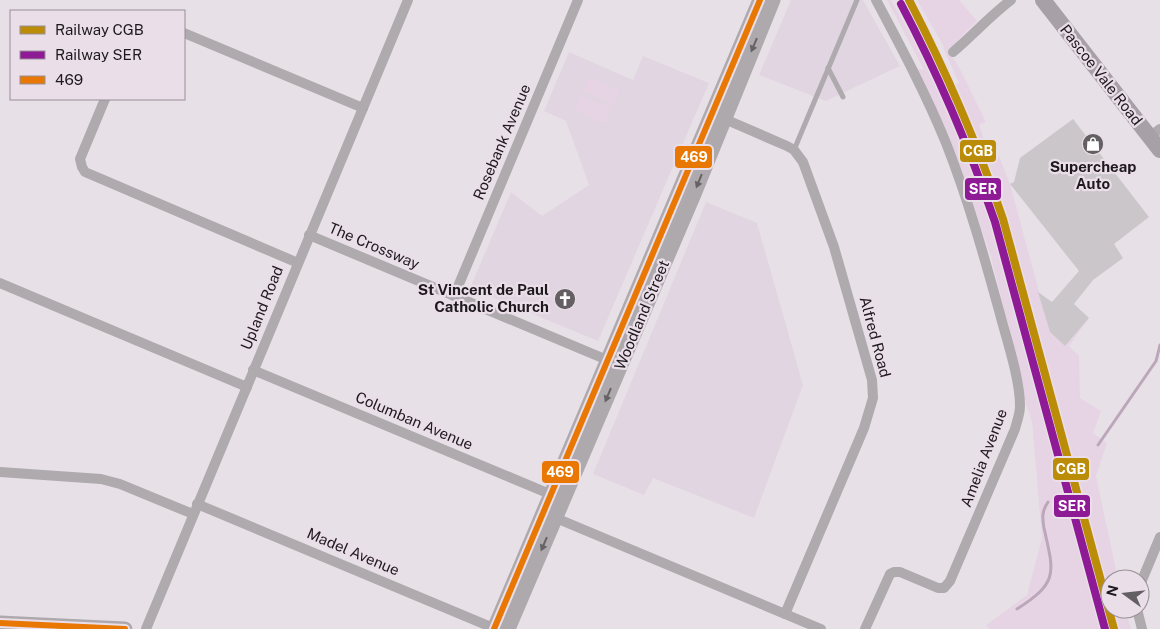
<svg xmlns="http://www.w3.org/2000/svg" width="1160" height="629" font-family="'Public Sans',sans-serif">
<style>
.built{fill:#e1d5e1}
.green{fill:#e6d4e5}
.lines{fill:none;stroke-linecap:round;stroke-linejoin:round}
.stream{stroke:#bca6ba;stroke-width:3}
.building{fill:#cac6ca}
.lane{stroke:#aeaaae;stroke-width:5}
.street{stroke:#aeaaae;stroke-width:10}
.secondary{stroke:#ada9ad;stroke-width:15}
.primary{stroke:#a7a1a7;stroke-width:16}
.bus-1-casing{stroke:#eadee9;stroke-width:10}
.bus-1{stroke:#e87803;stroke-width:6}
.rail-1-casing{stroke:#eadee9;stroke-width:11}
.rail-2-casing{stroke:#eadee9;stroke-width:11}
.rail-1{stroke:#bb8c08;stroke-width:8}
.rail-2{stroke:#8f1a95;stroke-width:8}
.oneway{fill:#656164}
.labels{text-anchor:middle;stroke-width:4.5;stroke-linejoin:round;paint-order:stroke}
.street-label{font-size:15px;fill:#1d191c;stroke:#eadee9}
.poi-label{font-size:15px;font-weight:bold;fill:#1d191c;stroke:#eadee9}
.line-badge{stroke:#eadee9;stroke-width:2}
.badge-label{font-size:14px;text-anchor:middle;font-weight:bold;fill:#fff}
</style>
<rect width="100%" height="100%" fill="#e7e1e7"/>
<g class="built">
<polygon points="791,0 863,0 900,66 826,101 759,75"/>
<polygon points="900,0 912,0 926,27 954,85 956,84 996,184 1036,322 1078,480 1110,595 1110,609 1114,609 1119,629 1105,629 1049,427 1013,287 974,166 946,96 947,95 941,80"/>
<polygon points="569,52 633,80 643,56 709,83 598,341 470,288 511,192 542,216 589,185 566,121 544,111"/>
<polygon points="706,202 757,223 803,385 754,518 653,478 644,495 593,474"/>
</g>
<g class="green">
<polygon points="887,0 891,0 929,66 933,70 944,97 946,96 974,166 1013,287 1049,427 1105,629 989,629 986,625 1027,595 1042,538 1032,421 1024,399 1023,384 991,257 970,196 917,68 924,70"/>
<polygon points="917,0 959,0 977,21 948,50 959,67 986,122 979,125 991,159 999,156 1010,184 1050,332 1065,346 1089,318 1069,346 1079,356 1080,398 1101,411 1093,433 1107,443 1096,476 1118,579 1110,579 1110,595 1078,480 1036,322 1008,226 996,184 956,84 959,83 943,48 944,47"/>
<polygon points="589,77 620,90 614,105 583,91"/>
<polygon points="580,95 612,109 605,124 574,110"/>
<polygon points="1114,609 1125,609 1131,629 1119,629"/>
</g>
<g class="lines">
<g class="stream">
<polyline points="1098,445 1156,361 1160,345"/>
<path d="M1017,609C1059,582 1054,573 1044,528C1042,517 1042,511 1048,502"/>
</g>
</g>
<polygon class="building" points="1073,119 1149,217 1114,244 1123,258 1093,280 1074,304 1089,318 1065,346 1050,332 1038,292 1052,302 1079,271 1010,184 1014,182 1020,158"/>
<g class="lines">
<g class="lane">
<polyline points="828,68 843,97"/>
<polyline points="794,150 857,0"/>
</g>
<g class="street">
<polyline points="184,33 363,108"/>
<path d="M953,52C973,35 990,16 1011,0"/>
<polyline points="105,99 80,159 82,167 85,172 298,263"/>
<polyline points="720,117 787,146 794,150 803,162 834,247 872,380 873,398 864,428 785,614"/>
<polyline points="1149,137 1160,129"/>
<polyline points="309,235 612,362"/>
<polyline points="0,283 247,387"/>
<polyline points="454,296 578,0"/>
<polyline points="253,370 557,497"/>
<polyline points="0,472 101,479 120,484 193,514"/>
<polyline points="197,504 496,629"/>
<polyline points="551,516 821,629"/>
<polyline points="1140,585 1160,537"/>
<polyline points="1137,609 1142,629"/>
<polyline points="146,629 408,0"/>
<path d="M865,629L890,574L894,572H900L938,588H944L950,581L1015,429C1017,421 1020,414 1020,406C1020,379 1007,341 1000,314C984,256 968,199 946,143C926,94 901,47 876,0"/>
</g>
<g class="secondary">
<polyline points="0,623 125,629"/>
<polyline points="494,629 760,0"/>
<polyline points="508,629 694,194 773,0"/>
</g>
<polyline class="primary" points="1043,0 1160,150"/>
<g class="bus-1-casing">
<g id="bus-1">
<polyline points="0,623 125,629"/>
<polyline points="494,629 760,0"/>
</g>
</g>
<use href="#bus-1" class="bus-1"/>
<g class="rail-1-casing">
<path id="rail-1" d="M909,0C946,71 977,143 1003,219L1114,629"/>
</g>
<g class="rail-2-casing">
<path id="rail-2" d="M901,4C938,74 969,147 995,222L1105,629"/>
</g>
<use href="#rail-1" class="rail-1"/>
<use href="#rail-2" class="rail-2"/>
</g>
<defs><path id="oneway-solid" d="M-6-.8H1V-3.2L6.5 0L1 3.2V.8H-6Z" transform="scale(1.25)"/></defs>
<g class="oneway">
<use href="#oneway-solid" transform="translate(754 45) rotate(113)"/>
<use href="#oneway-solid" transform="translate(699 181) rotate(112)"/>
<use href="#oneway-solid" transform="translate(608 395) rotate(113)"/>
<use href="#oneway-solid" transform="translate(544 544) rotate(113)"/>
</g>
<defs>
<g id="shop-disc" transform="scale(1.125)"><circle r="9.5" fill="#645f63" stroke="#eadee9"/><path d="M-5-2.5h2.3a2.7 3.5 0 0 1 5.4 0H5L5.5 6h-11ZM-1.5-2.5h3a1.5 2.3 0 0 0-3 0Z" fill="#fff"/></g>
<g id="church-disc" transform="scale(1.125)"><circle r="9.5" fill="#645f63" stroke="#eadee9"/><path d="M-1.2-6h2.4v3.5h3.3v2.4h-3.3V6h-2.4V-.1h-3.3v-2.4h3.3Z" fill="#fff"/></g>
</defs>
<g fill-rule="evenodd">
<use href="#shop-disc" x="1093" y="144"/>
<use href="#church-disc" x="565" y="299"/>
</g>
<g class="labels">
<g class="street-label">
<text transform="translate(1101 75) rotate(52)" y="5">Pascoe Vale Road</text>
<text transform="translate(502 142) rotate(-67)" y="5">Rosebank Avenue</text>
<text transform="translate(374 246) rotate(23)" y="5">The Crossway</text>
<text transform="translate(262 308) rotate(-68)" y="5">Upland Road</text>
<text transform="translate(642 315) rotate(-67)" y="5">Woodland Street</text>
<text transform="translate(875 337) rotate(75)" y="5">Alfred Road</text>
<text transform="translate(414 421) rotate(23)" y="5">Columban Avenue</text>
<text transform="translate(984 458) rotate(-69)" y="5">Amelia Avenue</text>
<text transform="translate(353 552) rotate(23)" y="5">Madel Avenue</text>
</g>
<g class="poi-label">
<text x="1093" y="172">Supercheap<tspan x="1093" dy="17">Auto</tspan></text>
<text x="549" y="295" text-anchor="end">St Vincent de Paul<tspan x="549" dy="17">Catholic Church</tspan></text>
</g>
</g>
<g class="line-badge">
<rect x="959" y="139" width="38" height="24" rx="5" fill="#bb8c08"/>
<rect x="674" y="145" width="39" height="24" rx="5" fill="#e87803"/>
<rect x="964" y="177" width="38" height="24" rx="5" fill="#8f1a95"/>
<rect x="1052" y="457" width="38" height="24" rx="5" fill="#bb8c08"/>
<rect x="541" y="460" width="39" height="24" rx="5" fill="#e87803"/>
<rect x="1053" y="494" width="38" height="24" rx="5" fill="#8f1a95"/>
</g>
<g class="badge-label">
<text x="978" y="156">CGB</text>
<text x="694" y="162">469</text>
<text x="983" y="194">SER</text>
<text x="1071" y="474">CGB</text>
<text x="560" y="477">469</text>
<text x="1072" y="511">SER</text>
</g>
<rect x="10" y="10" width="175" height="90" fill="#eadee9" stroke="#988f97"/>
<rect x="20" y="26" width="25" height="8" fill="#bb8c08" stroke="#988f97"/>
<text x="55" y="35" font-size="15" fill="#1d191c">Railway CGB</text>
<rect x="20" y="51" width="25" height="8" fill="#8f1a95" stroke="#988f97"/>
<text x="55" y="60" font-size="15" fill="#1d191c">Railway SER</text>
<rect x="20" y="76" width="25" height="8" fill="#e87803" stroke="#988f97"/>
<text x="55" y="85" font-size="15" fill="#1d191c">469</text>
<g transform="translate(1125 594) rotate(285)"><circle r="24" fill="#eadee9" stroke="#988f97"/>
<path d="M0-4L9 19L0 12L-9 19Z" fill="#645f63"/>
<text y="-8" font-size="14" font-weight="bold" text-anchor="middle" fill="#1d191c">N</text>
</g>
</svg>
